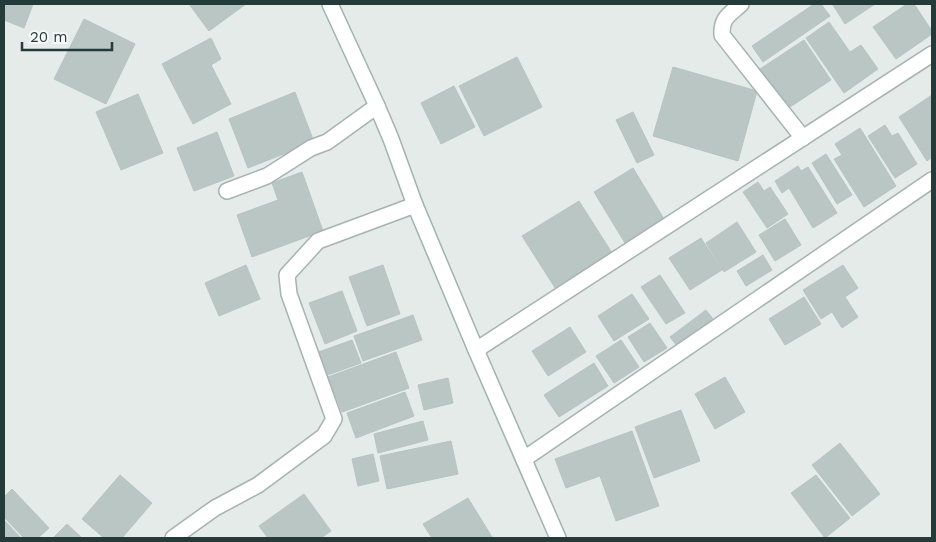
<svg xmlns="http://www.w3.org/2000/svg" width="936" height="542" font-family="'Work Sans',sans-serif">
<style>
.building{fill:#b9c6c3;stroke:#b7c4c1}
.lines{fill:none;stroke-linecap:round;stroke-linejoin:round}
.street-casing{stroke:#a7b3b1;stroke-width:18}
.secondary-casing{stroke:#a0b3b0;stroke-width:18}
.street{stroke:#fff;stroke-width:15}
.secondary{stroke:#fff;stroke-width:15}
</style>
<rect width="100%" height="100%" fill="#e4ebe9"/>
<g class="building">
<polygon points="4,4 33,4 24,28 4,20"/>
<polygon points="189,4 246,4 209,31"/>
<polygon points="814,4 821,4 830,16 763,62 752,46"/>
<polygon points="835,4 875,4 845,24 833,5"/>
<polygon points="907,4 914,4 932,31 932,34 896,59 873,27"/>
<polygon points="84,19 135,44 106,104 54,79"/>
<polygon points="829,22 850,52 861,45 878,69 844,93 806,38"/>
<polygon points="211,38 221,59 211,65 231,104 193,124 162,64"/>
<polygon points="804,40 831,80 784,111 757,71"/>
<polygon points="517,57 542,107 484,136 459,86"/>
<polygon points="673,67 757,91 738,161 653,136"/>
<polygon points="454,86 475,127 441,144 421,103"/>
<polygon points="295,92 314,142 248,168 229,119"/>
<polygon points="138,94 163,153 121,170 96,112"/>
<polygon points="932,95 932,157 927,161 899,117"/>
<polygon points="633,112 654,155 637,163 616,120"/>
<polygon points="885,125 892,136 898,133 917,164 895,178 868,136"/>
<polygon points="860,128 896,186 864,207 834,159 842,155 835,144"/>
<polygon points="217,132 234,176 194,191 177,148"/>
<polygon points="826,154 852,195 837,204 812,163"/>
<polygon points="798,166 801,171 808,167 837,213 813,228 789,188 782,193 775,181"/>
<polygon points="633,168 664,219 625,243 594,192"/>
<polygon points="302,172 323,231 252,257 237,215 278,200 272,183"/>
<polygon points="758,182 764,191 770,187 788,214 767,228 743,192"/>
<polygon points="579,201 614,256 557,291 522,236"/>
<polygon points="785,219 801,245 775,261 759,235"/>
<polygon points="737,222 756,252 724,272 706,243"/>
<polygon points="701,238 722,270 690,290 669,258"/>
<polygon points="763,255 772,270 746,286 737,271"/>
<polygon points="246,265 260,299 219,316 205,283"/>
<polygon points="383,265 400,314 367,326 349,277"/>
<polygon points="843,265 858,288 845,297 858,317 842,328 832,312 821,319 803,290"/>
<polygon points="660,275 685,313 666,324 641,287"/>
<polygon points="342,291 357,331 325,344 309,303"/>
<polygon points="632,294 649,319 614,341 598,316"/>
<polygon points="804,297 821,324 785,345 769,319"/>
<polygon points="706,310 713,319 677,346 670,337"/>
<polygon points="413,315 422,340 363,361 354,336"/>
<polygon points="650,323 667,348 644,362 628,337"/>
<polygon points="570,327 586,352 548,376 532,351"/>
<polygon points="352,340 361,363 322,377 313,354"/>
<polygon points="621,340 639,367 614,383 596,356"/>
<polygon points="396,352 409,388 342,412 328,377"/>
<polygon points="594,363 608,386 559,417 544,395"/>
<polygon points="725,377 745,412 715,429 695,394"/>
<polygon points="448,378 453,403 424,410 418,385"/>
<polygon points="405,392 414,416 356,438 347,413"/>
<polygon points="681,410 700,461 654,478 635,427"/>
<polygon points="423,421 428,440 378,453 374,434"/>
<polygon points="632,431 659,506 616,521 600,476 566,488 555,459"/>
<polygon points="451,441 458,474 387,489 380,456"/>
<polygon points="840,443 880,494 852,516 812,465"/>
<polygon points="373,454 379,481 358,486 352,459"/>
<polygon points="120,475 152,503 122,538 104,538 82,519"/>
<polygon points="816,475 850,518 825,538 791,493"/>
<polygon points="12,489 49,528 38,538 24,538 4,517 4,497"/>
<polygon points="304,494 331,531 321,538 268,538 259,526"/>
<polygon points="468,498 492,537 489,538 451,538 450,537 447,538 432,538 423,524"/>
<polygon points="4,520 21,538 4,538"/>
<polygon points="67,524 82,538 53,538"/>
</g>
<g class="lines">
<g class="street-casing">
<g id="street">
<path d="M741,4C729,15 721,18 722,35L803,138"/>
<polyline points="227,191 267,176 311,148 327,142 377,106"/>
<polyline points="476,350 932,54"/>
<polyline points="524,459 932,180"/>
<polyline points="173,538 215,508 258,485 324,436 334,419 289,294 287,275 318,241 415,205"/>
</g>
</g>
<g class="secondary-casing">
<polyline id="secondary" points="330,4 377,106 391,139 415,205 476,350 558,538"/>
</g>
<use href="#street" class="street"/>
<use href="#secondary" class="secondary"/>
</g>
<rect width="936" height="542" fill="none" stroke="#253b39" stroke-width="10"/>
<path d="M22 42v8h90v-8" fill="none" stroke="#253b39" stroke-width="2.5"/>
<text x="30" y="42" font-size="15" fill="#253b39" stroke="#f4f8f7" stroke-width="4" paint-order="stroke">20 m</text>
</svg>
